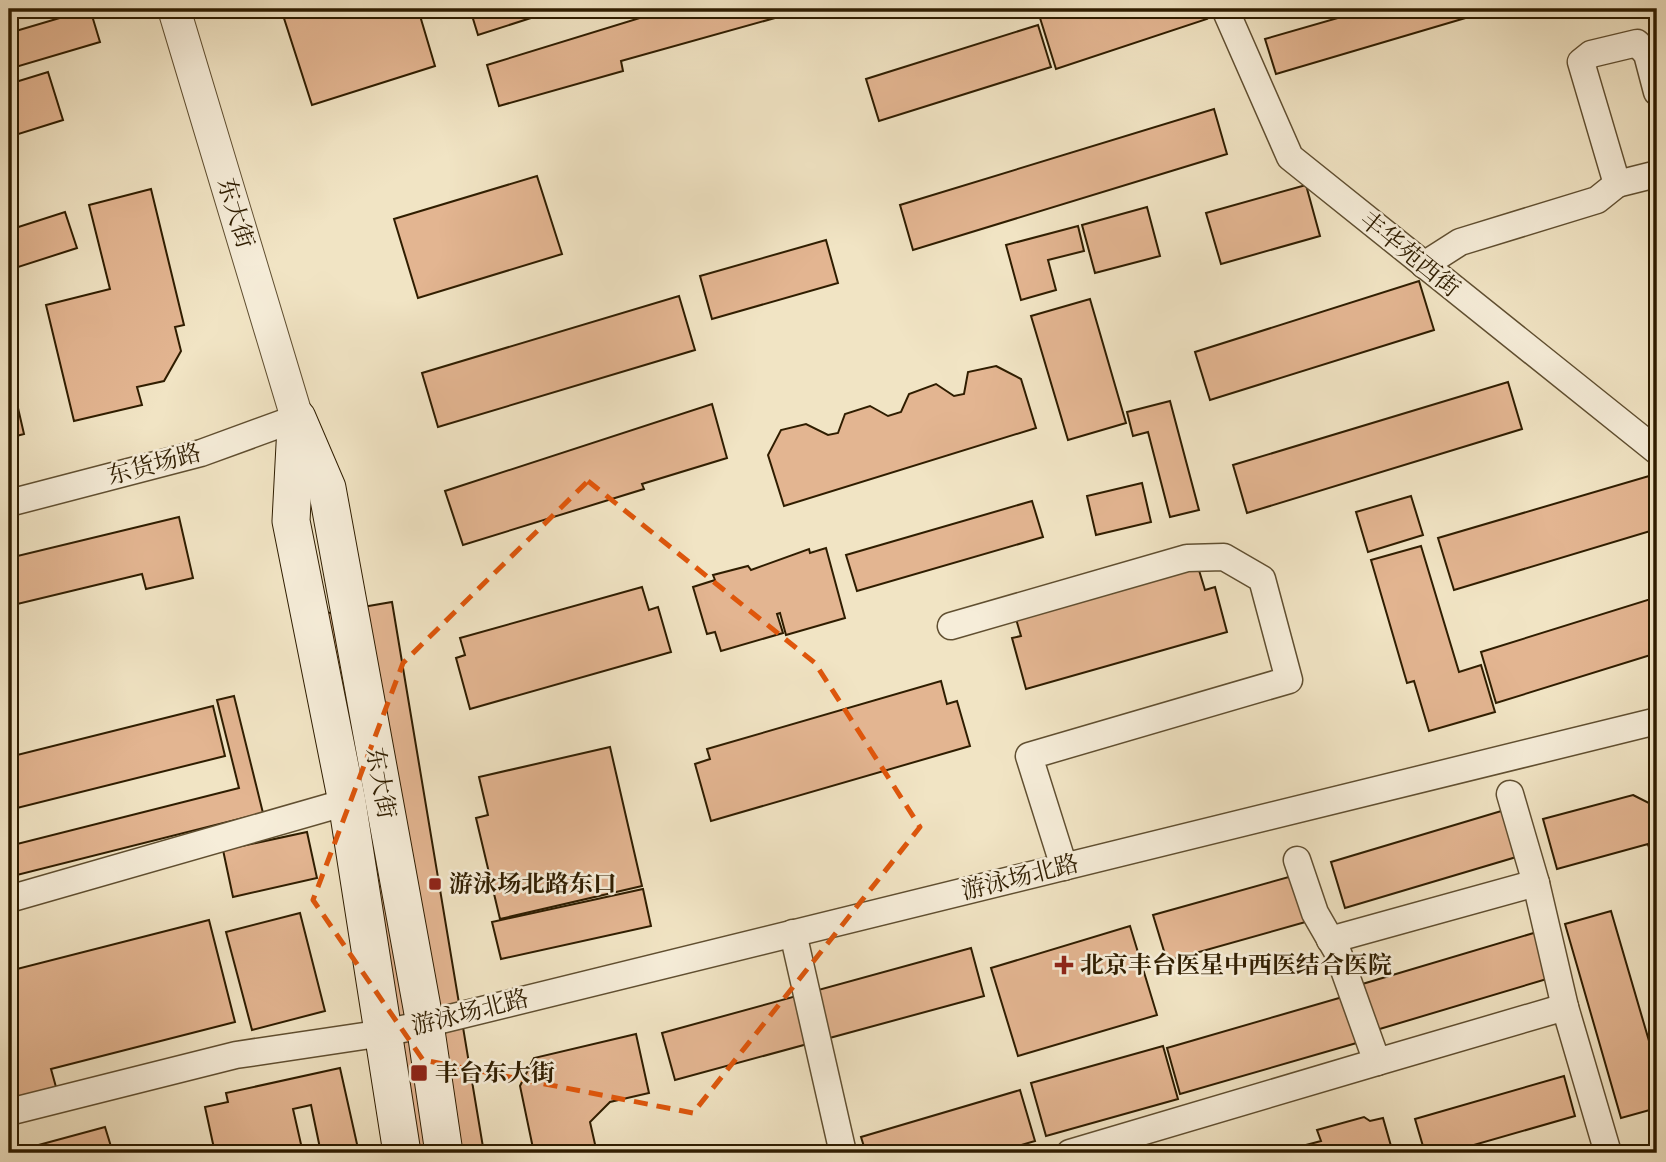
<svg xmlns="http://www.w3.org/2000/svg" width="1666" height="1162" font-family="Vollkorn,'Noto Serif SC',serif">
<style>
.building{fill:#e3b591;stroke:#2f1d00;stroke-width:2}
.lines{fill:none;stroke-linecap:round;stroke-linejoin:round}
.minor-casing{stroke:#604f31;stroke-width:29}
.tertiary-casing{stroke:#604f31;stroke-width:34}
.secondary-casing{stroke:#2f1d00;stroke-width:39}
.minor{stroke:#f6edd9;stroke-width:26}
.tertiary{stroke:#f6edd9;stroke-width:32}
.secondary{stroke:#f6edd9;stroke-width:37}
.marked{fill:none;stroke:#df560b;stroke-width:5;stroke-dasharray:14 9;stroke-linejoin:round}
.poi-dot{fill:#8f2418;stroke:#f6edd9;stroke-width:2.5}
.labels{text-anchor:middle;stroke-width:5;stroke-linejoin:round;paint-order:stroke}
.street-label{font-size:24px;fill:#2f1d00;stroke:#f6edd9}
.poi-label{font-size:24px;font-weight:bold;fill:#2f1d00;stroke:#f6edd9;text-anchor:start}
</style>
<rect width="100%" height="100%" fill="#f1e4c4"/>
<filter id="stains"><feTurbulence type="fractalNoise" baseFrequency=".00286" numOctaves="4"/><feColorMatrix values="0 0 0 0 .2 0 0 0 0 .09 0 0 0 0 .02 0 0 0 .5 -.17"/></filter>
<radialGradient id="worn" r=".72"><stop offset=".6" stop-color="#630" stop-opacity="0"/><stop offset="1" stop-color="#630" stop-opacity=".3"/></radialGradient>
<g class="building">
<polygon points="90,9 100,42 9,69 9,33"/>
<polygon points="281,9 418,9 435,66 312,105"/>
<polygon points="470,9 535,9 537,16 478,35"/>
<polygon points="669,9 780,9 782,16 621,61 623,71 499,106 487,65"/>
<polygon points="1068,9 1203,9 1207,19 1056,69 1040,18"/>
<polygon points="1369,9 1496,9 1276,74 1265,39"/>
<polygon points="1038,25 1051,67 879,121 866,79"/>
<polygon points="48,72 63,120 9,137 9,84"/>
<polygon points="1214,109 1227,154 913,250 900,205"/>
<polygon points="537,176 562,254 418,298 394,219"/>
<polygon points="1306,185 1320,236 1221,264 1206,213"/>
<polygon points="151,189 184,325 175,327 181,351 164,381 137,387 142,405 74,421 46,305 110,289 89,205"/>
<polygon points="1147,207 1160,256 1095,273 1082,225"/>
<polygon points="65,212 77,248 9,270 9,230"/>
<polygon points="1078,226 1084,251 1048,260 1056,290 1021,300 1006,245"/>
<polygon points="826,240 838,283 712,319 700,276"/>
<polygon points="1419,281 1434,330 1210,400 1195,352"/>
<polygon points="679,296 695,350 438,427 422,373"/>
<polygon points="1090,299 1126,423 1068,440 1031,316"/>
<polygon points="996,366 1021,379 1036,428 784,506 768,455 781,430 806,424 828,435 838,433 845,414 870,406 888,416 901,412 909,394 936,384 954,396 964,394 968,372"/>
<polygon points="9,382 12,382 24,434 9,438"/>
<polygon points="1508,382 1522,429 1247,513 1233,465"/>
<polygon points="1170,401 1199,510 1170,517 1148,432 1133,436 1127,412"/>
<polygon points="712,404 727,458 642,484 644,489 463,545 445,491"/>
<polygon points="1649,476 1657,505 1657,529 1454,590 1438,538"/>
<polygon points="1142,483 1151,522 1096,535 1087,496"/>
<polygon points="1411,496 1423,535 1368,552 1356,512"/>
<polygon points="1032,501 1043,537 857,591 846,555"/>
<polygon points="179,517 193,578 146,589 142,574 9,606 9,558"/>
<polygon points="1421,546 1459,672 1481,665 1495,712 1429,731 1414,681 1407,683 1371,560"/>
<polygon points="826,548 845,618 786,635 780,613 777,614 783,633 721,651 715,632 707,634 693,587 715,580 713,575 748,566 751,570 809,549 810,553"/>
<polygon points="1198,567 1205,590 1215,587 1227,632 1026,689 1012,638 1021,636 1016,619"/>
<polygon points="642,587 649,610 658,607 671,652 470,709 456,658 465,655 460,638"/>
<polygon points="1657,597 1657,653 1496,703 1481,652"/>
<polygon points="392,602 484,1153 390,1153 299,618"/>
<polygon points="941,681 947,704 957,701 970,746 711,821 695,764 710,759 707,749"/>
<polygon points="234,696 263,813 9,877 9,846 239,788 217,700"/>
<polygon points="213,706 225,756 9,810 9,757"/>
<polygon points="610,747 642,886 500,919 476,818 488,815 479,777"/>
<polygon points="1633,795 1657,807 1657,877 1648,844 1557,869 1543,819"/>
<polygon points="1508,809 1523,855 1345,908 1331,862"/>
<polygon points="307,832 317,878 233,897 223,850"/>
<polygon points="1296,875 1309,921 1167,961 1153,915"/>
<polygon points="643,889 651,926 501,959 492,922"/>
<polygon points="1611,911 1654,1058 1657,1057 1657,1108 1621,1118 1565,924"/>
<polygon points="300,913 325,1011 252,1030 226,932"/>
<polygon points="209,920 235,1022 51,1069 56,1087 9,1099 9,971"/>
<polygon points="1130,926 1157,1015 1018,1056 991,968"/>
<polygon points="1537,932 1550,978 1373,1031 1359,985"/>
<polygon points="971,948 984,996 675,1080 662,1033"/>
<polygon points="1346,996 1360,1042 1180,1094 1167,1048"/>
<polygon points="636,1034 649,1093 610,1102 590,1122 597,1153 534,1153 520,1086 534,1058"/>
<polygon points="1163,1046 1178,1099 1046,1136 1031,1083"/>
<polygon points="340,1068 359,1153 321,1153 311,1105 293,1109 303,1153 215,1153 205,1107 228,1102 226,1093"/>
<polygon points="1564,1076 1575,1116 1446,1153 1425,1153 1415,1119"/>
<polygon points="1020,1090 1035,1141 993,1153 866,1153 861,1137"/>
<polygon points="1364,1117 1370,1121 1383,1118 1393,1153 1309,1153 1306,1145 1321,1141 1317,1130"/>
<polygon points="105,1127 113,1153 9,1153"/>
</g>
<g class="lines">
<g class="minor-casing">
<g id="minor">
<polyline points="1225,9 1290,157 1657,451"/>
<polyline points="1657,92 1647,54 1637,43 1591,54 1581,62 1617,184 1657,174"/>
<polyline points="1424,265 1460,242 1597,200 1617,184"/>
<polyline points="9,503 201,453 297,418"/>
<polyline points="951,626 1187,558 1224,557 1262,579 1289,680 1029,756 1064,867"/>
<polyline points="1510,794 1536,883 1565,1007"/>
<polyline points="1297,860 1315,913 1338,953 1377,1062 1565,1007 1608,1153"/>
<polyline points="9,899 347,802"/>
<polyline points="793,933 843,1153"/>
<polyline points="1330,940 1536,883"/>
<polyline points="9,1112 236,1055 384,1033 425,1024 1657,721"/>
<polyline points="1070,1153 1377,1062"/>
</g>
</g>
<g class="tertiary-casing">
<polyline id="tertiary" points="174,9 297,418"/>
</g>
<g class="secondary-casing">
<g id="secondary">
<polyline points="297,418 327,488 425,1024 444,1153"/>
<polyline points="296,426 291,521 347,802 402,1153"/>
</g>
</g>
<use href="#minor" class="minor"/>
<use href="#tertiary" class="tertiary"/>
<use href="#secondary" class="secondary"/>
</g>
<path class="marked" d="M588,481L815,663L920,827L693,1113L423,1060L313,900L403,663Z"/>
<g class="poi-dot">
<rect x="428" y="877" width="14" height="14" rx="3.5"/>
<path d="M1060.5 954.5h7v7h7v7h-7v7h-7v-7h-7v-7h7z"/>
<rect x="410" y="1064" width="18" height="18" rx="3.5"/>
</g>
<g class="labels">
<g class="street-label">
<text transform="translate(236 213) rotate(73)" y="8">东大街</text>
<text transform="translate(1410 254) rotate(39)" y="8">丰华苑西街</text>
<text transform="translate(154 464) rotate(-15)" y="8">东货场路</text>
<text transform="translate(381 783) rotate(80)" y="8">东大街</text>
<text transform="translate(1020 877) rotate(-14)" y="8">游泳场北路</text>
<text transform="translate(470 1012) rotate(-14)" y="8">游泳场北路</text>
</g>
<g class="poi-label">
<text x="449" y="892">游泳场北路东口</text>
<text x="1080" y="973">北京丰台医星中西医结合医院</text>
<text x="435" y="1081">丰台东大街</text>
</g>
</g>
<rect width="1666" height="1162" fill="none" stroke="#f1e4c4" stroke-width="35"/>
<rect x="10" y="10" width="1645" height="1141" fill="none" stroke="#2f1d00" stroke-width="3.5"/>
<rect x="18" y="18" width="1631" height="1127" fill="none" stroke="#2f1d00" stroke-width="2"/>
<rect width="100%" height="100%" filter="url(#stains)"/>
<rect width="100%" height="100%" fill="url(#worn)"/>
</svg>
